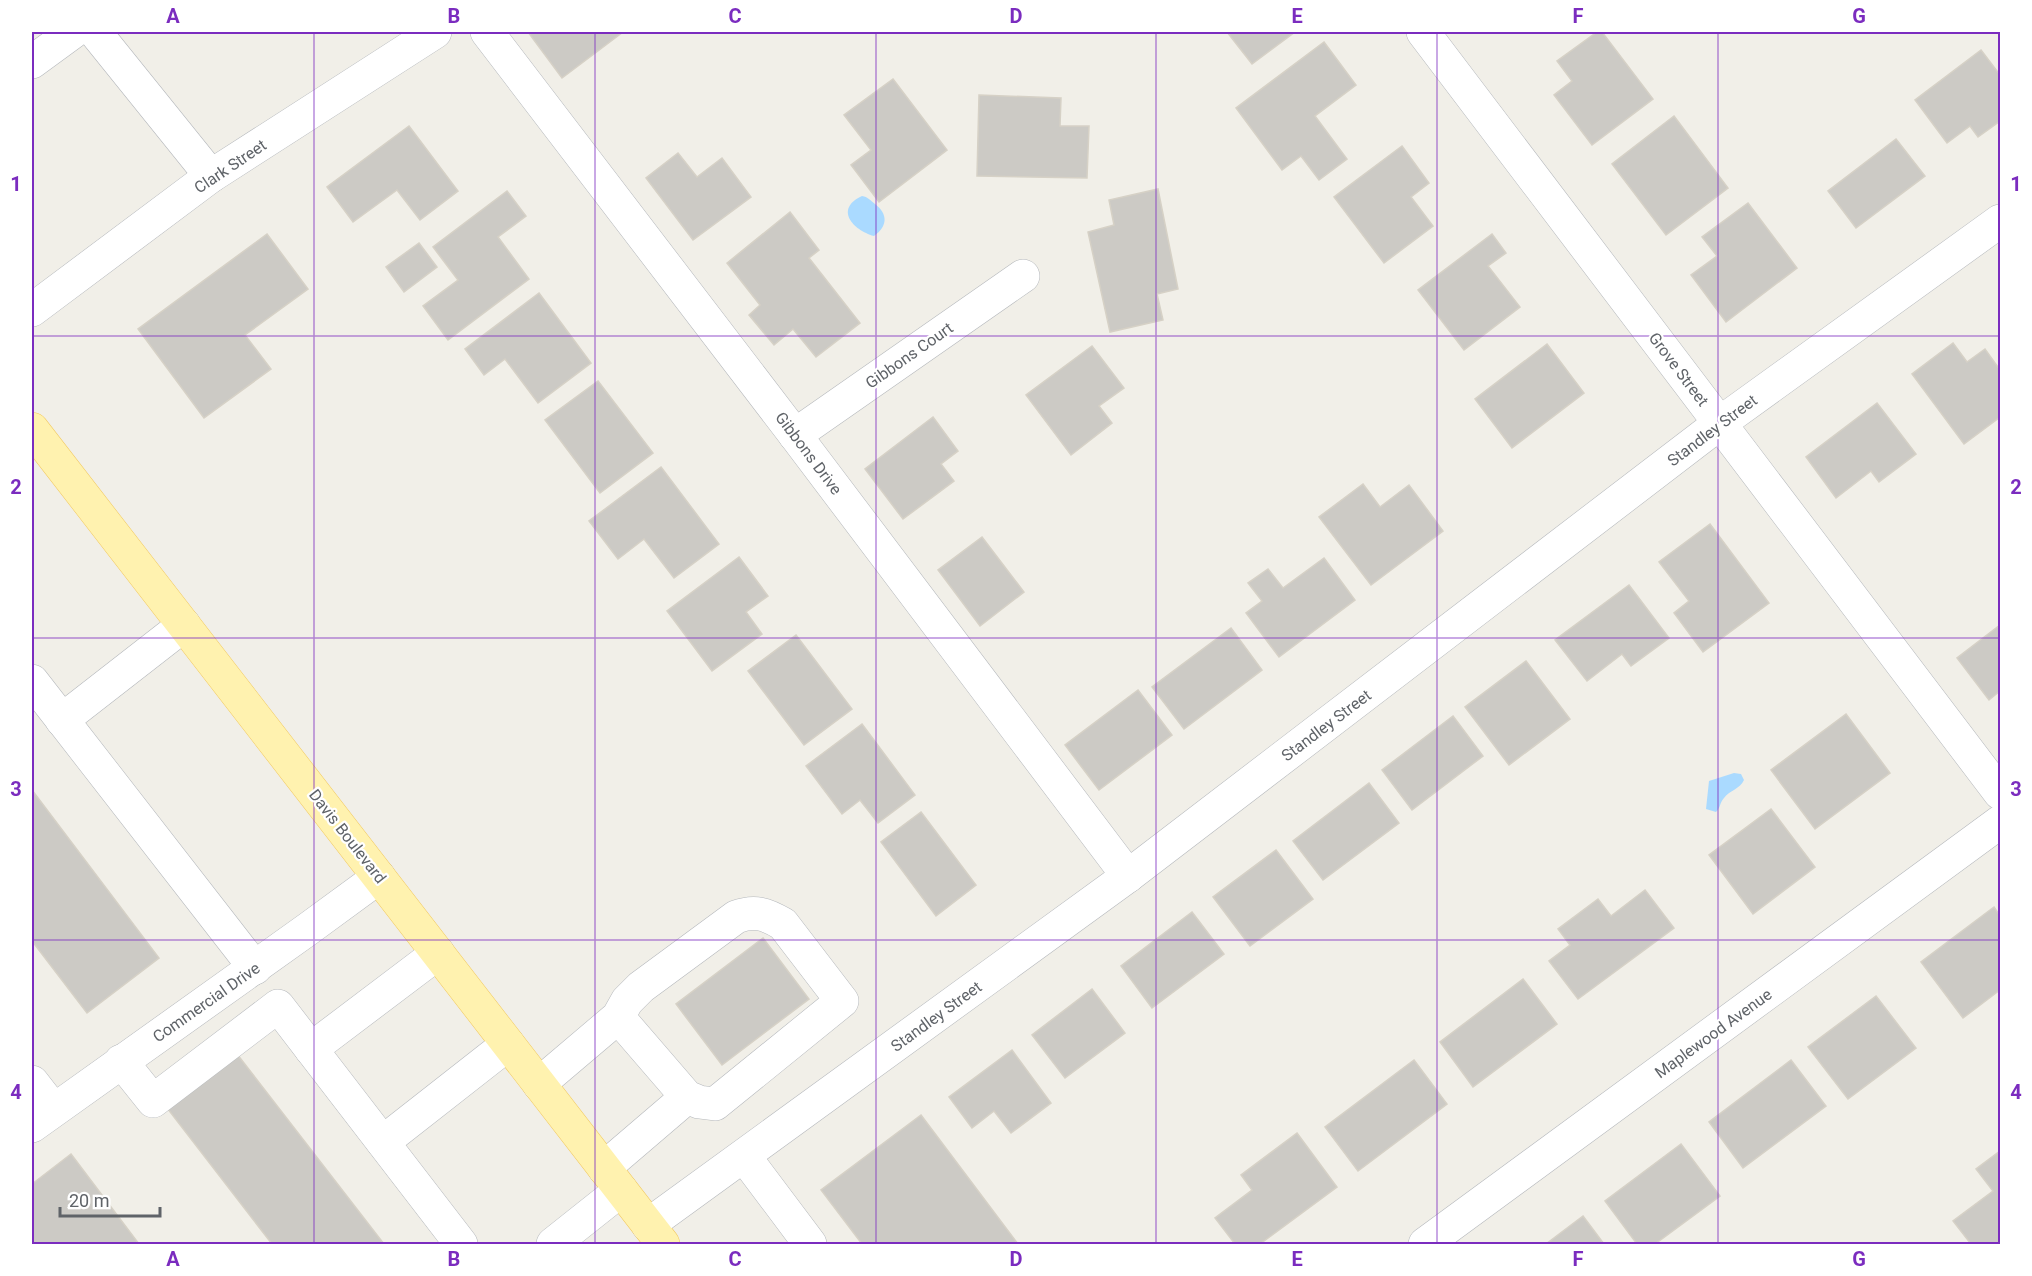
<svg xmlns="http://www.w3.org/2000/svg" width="2032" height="1276" font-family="Roboto,sans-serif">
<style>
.water{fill:#aadaff}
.building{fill:#cccac5;stroke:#d6d1c6;stroke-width:1.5}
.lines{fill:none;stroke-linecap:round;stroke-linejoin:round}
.minor-casing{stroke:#b5b8bc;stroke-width:34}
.major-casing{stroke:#f2c960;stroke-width:34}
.minor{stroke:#fff;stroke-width:33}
.major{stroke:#fff2af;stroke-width:33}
.grid{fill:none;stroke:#7b2cbf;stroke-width:1.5;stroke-opacity:0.55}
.labels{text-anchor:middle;stroke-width:4.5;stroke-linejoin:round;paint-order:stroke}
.street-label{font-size:16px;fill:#5f6368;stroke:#fff}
.neatline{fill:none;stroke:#7b2cbf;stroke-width:2}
.grid-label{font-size:20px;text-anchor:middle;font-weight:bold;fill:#7b2cbf}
</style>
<rect width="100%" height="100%" fill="#f1efe8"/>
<g class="water">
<path d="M862,196C868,197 870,200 875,204C888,214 888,226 874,236C853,230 834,209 862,196Z"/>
<path d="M1734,773L1741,774L1744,780C1740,789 1730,790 1724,798C1719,804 1721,807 1716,812L1706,809L1709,781Z"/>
</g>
<g class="building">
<polygon points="528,32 623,32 562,78"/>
<polygon points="1227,32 1295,32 1252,64"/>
<polygon points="1597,32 1602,32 1653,99 1592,145 1554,95 1572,81 1557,61"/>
<polygon points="1324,42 1356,85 1315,116 1347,159 1319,180 1301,156 1282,170 1236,108"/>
<polygon points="1981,50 2000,75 2000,121 1978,137 1970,126 1947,143 1915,100"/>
<polygon points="893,79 947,150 879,202 851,165 871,150 844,115"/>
<polygon points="979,95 1061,98 1060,126 1089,126 1087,178 977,176"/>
<polygon points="1674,116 1728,188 1666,235 1612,164"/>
<polygon points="409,126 458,191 420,220 397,190 353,222 327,187"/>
<polygon points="1896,139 1925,176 1856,228 1828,191"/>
<polygon points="1402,146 1429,183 1411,197 1433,226 1384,263 1334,197"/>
<polygon points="678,153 697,177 722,158 751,197 693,240 646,178"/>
<polygon points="1158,189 1178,289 1157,294 1163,320 1110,332 1088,232 1114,225 1109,200"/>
<polygon points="507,191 526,216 498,237 529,279 448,340 423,306 458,280 433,247"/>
<polygon points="1748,203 1797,268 1726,322 1691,275 1717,256 1702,237"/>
<polygon points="790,212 819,250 809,258 860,323 816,357 793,329 774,345 749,315 760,305 727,263"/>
<polygon points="267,234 308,289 245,335 271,369 204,418 138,329"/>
<polygon points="1492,234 1506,253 1488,266 1520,307 1464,350 1418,290"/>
<polygon points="419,243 437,267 404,292 386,267"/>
<polygon points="539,293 591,363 538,403 505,359 484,375 465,349"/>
<polygon points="1953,343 1967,362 1985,349 2000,370 2000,417 1964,444 1912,374"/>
<polygon points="1547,344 1584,393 1512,448 1475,399"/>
<polygon points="1092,346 1124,388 1099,406 1112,423 1071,455 1026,395"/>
<polygon points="598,381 653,453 600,493 545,420"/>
<polygon points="1877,403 1916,454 1879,482 1871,471 1836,498 1806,457"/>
<polygon points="933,417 958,451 941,464 954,481 903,519 865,469"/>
<polygon points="661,467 719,544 674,578 644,539 618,559 589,521"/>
<polygon points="1363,484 1380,507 1409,485 1443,531 1371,585 1319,517"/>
<polygon points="1710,524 1769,603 1703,652 1674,613 1689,601 1659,562"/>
<polygon points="982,537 1024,592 980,626 938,570"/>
<polygon points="739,557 768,596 746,612 762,634 712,671 667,611"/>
<polygon points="1324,558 1355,600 1279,657 1246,613 1262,601 1248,583 1268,569 1283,588"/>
<polygon points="1629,585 1669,638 1631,666 1622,654 1587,681 1555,640"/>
<polygon points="2000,625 2000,691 1989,700 1957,658"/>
<polygon points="1231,628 1262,670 1184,729 1152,687"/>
<polygon points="796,635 852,709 804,745 748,671"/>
<polygon points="1526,661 1570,719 1509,765 1465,707"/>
<polygon points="1138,690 1172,735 1099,790 1065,745"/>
<polygon points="1846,714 1890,773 1815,829 1771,770"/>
<polygon points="1453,716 1483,756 1412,810 1382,770"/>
<polygon points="862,724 915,795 878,823 860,800 842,814 806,766"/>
<polygon points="1369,783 1399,823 1323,880 1293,841"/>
<polygon points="32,790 159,958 87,1013 32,941"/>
<polygon points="1771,809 1815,867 1753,914 1709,855"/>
<polygon points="921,812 976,885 936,916 881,842"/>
<polygon points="1276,850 1313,899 1250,946 1213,897"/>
<polygon points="1645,890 1674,928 1578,999 1549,961 1570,945 1558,929 1598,899 1611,916"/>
<polygon points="1994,907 2000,916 2000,990 1963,1018 1921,962"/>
<polygon points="1192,912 1224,954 1152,1008 1121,966"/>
<polygon points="763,938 809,999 722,1065 676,1004"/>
<polygon points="1523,979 1557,1024 1473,1087 1440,1042"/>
<polygon points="1092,989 1125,1033 1065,1078 1032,1035"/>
<polygon points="1876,996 1916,1048 1848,1099 1808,1047"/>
<polygon points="1012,1050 1051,1103 1011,1133 994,1111 972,1128 949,1097"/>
<polygon points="237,1054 384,1244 272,1244 167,1108"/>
<polygon points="1414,1060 1447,1104 1358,1171 1325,1127"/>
<polygon points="1791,1060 1826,1106 1743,1168 1709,1122"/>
<polygon points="921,1115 1018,1244 862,1244 821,1190"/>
<polygon points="1297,1133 1337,1187 1260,1244 1235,1244 1215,1218 1252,1190 1241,1175"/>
<polygon points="1681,1144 1720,1196 1655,1244 1637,1244 1605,1201"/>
<polygon points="2000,1151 2000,1244 1971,1244 1953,1221 1993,1191 1976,1169"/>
<polygon points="71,1154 139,1244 32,1244 32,1184"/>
<polygon points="1583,1216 1604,1244 1546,1244"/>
</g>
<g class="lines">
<g class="minor-casing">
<g id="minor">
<polyline points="95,32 211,176"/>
<polyline points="487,32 795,435 1128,876"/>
<polyline points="1423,32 2000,793"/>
<polyline points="32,62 73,32"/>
<polyline points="32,310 211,176 435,32"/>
<polyline points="795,435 1023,276"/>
<polyline points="32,681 255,968"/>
<polyline points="62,720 184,625"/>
<polyline points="438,953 311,1049 461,1244"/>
<polyline points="121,1061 153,1101 278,1006 311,1049"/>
<polyline points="32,1082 53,1109"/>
<path d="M539,1084L618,1017L627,1001L641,987L736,917C755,910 766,914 783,924L842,1001L715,1104L699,1102L687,1097L618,1017"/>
<polyline points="32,1126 308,929 379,877"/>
<polyline points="383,1142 508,1044"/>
<polyline points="744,1156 810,1244"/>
<polyline points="604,1168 687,1097"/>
<polyline points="648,1225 1128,876 1720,423 2000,221"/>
<polyline points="553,1244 621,1190"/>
<polyline points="1425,1244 2000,822"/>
</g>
</g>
<g class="major-casing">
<polyline id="major" points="32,429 663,1244"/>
</g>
<use href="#minor" class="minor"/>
<use href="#major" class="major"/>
</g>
<path class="grid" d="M314,32V1244M595,32V1244M876,32V1244M1156,32V1244M1437,32V1244M1718,32V1244M32,336H2000M32,638H2000M32,940H2000"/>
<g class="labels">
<g class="street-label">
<text transform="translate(230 166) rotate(-34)" y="6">Clark Street</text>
<text transform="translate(909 355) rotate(-35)" y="6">Gibbons Court</text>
<text transform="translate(1679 369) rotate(53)" y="6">Grove Street</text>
<text transform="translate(1712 430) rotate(-37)" y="6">Standley Street</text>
<text transform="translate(809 453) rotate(53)" y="6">Gibbons Drive</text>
<text transform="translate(1326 725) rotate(-37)" y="6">Standley Street</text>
<text transform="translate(348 836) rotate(52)" y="6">Davis Boulevard</text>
<text transform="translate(206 1002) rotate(-35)" y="6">Commercial Drive</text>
<text transform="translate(936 1016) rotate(-36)" y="6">Standley Street</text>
<text transform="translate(1713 1033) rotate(-36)" y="6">Maplewood Avenue</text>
</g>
</g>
<rect width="2032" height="1276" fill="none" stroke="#ffffff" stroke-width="66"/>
<path d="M60 1207v9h100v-9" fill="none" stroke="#5f6368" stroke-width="3"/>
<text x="69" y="1207" font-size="18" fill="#5f6368" stroke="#ffffff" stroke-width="4.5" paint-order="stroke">20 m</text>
<rect x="33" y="33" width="1966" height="1210" class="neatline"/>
<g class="grid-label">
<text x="173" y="23">A</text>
<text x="454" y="23">B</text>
<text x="735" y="23">C</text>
<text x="1016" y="23">D</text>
<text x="1297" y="23">E</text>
<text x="1578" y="23">F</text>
<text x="1859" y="23">G</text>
<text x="16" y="191">1</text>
<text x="2016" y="191">1</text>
<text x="16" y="494">2</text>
<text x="2016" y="494">2</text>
<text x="16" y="796">3</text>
<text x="2016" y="796">3</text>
<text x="16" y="1099">4</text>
<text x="2016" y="1099">4</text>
<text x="173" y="1266">A</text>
<text x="454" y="1266">B</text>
<text x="735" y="1266">C</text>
<text x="1016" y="1266">D</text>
<text x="1297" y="1266">E</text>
<text x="1578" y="1266">F</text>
<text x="1859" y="1266">G</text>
</g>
</svg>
